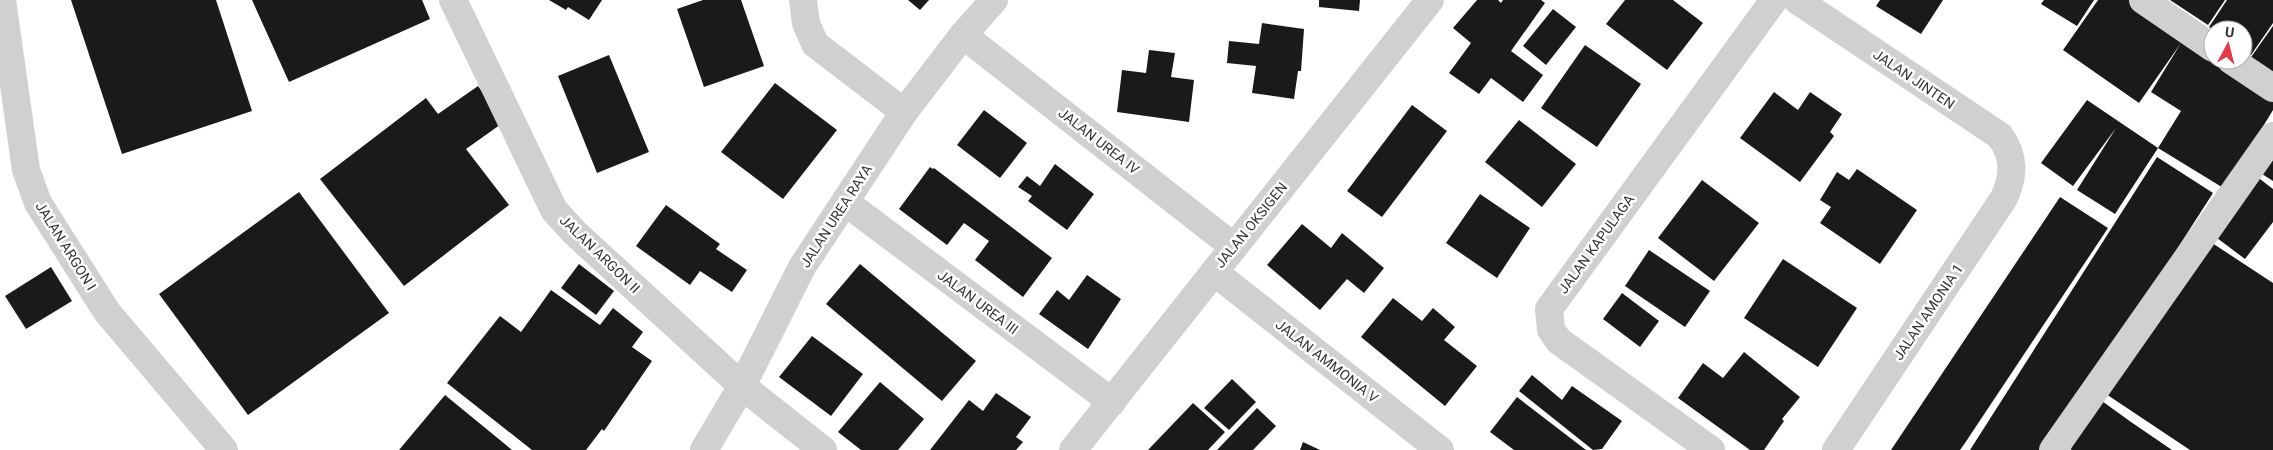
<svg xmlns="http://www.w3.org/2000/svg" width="2273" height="450" font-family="Roboto,sans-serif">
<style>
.building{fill:#1a1a1a}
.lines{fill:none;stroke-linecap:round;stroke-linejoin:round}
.minor{stroke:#d0d0d0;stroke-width:28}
.labels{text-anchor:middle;stroke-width:5;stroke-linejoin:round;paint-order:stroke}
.street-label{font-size:14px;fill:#333;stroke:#fff}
</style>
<rect width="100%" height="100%" fill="#fff"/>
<g class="building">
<polygon points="71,0 216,0 252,111 122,154"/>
<polygon points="252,0 422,0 430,19 289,82"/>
<polygon points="549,0 602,0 589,20 568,7 566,10"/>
<polygon points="703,0 741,0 764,66 704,87 677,9"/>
<polygon points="908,0 929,0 920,10"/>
<polygon points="1319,0 1360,0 1359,11 1319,7"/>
<polygon points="1477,0 1498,0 1501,3 1503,0 1541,0 1545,3 1511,51 1543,75 1523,102 1491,78 1479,94 1449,73 1471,43 1453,28"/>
<polygon points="1625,0 1673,0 1703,23 1667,70 1606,24"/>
<polygon points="1880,0 1943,0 1921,34 1876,6"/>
<polygon points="2044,0 2094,0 2077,26 2041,4"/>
<polygon points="2098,0 2131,0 2273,91 2273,110 2225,189 2158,148 2181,111 2151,92 2181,43 2139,103 2063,50"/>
<polygon points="2170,0 2225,0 2208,25"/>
<polygon points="2227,0 2273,0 2273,23 2251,55 2243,50 2243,30 2214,30 2209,27"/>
<polygon points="1553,9 1576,27 1546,65 1523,46"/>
<polygon points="1262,23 1304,29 1301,71 1298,71 1294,99 1252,93 1256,66 1227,63 1229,41 1259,44"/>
<polygon points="2273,26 2273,77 2249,60"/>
<polygon points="1585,45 1641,84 1597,147 1541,108"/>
<polygon points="1149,50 1175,53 1171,77 1194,80 1189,122 1117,112 1122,70 1146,73"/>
<polygon points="609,55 649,152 597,173 558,76"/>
<polygon points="775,83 837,130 783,199 721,152"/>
<polygon points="478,86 504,122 466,149 509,205 404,286 320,179 426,98 438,114"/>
<polygon points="1774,92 1798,110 1810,92 1842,114 1830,132 1834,136 1800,182 1740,138"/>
<polygon points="2087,100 2158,148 2115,214 2077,190 2116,128 2073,186 2041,163"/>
<polygon points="1412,105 1447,131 1382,217 1347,191"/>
<polygon points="984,110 1027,143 1000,178 957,145"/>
<polygon points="1519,120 1576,164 1542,207 1485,162"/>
<polygon points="2273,152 2273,181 2259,172"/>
<polygon points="2157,157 2213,193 2195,221 2049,450 1970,450"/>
<polygon points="1055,164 1094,194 1067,230 1028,201 1032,196 1018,187 1027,176 1040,186"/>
<polygon points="930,167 933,169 934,168 1052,258 1023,297 975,260 989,241 964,223 947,245 899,209"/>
<polygon points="1857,169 1917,210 1880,264 1820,223 1831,207 1820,200 1837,172 1849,180"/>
<polygon points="2256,176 2273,189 2273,222 2245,259 2213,235"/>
<polygon points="1702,180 1759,223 1714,281 1658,238"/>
<polygon points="299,192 389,313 248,415 159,294"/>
<polygon points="1480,194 1530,228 1497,278 1446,243"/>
<polygon points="2060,197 2108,228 1965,443 1960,450 1891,450"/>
<polygon points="666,205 720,244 716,249 747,270 732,292 700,271 690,285 636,246"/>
<polygon points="1302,224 1331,248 1342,233 1384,268 1364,293 1347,279 1320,310 1267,265"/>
<polygon points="2206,239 2273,283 2273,450 2190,450 2103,392"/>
<polygon points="1649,250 1710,291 1685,327 1625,286"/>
<polygon points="1783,259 1857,308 1818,367 1744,318"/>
<polygon points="579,264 614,291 596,315 561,288"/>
<polygon points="860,264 976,361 942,401 826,304"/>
<polygon points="51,267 72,301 26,329 5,296"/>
<polygon points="1087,275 1121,299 1088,349 1039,314 1057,290 1069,300"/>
<polygon points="551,290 600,325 613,308 643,332 632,347 652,361 604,431 602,429 586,450 532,450 447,383 500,316 521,332"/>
<polygon points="1622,293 1659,321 1640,347 1603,319"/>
<polygon points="1393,298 1422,321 1433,308 1455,327 1444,340 1477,366 1445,406 1361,337"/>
<polygon points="812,336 863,374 831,416 779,377"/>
<polygon points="1744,352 1800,397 1782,419 1784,421 1764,450 1750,450 1678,398 1703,363 1723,378"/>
<polygon points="1532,375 1562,400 1572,386 1622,421 1602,449 1593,450 1519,391"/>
<polygon points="1232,379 1256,402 1229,430 1204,408"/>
<polygon points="880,382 924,419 898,450 861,450 838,432"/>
<polygon points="996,393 1031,417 1016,437 1023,442 1016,450 930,450 969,400 983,411"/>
<polygon points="445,395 512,450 399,450"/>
<polygon points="2095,396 2131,422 2172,450 2072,450 2062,443"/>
<polygon points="1517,397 1586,450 1514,450 1490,432"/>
<polygon points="1193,403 1225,432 1208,450 1148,450"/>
<polygon points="1257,408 1276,426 1253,450 1217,450"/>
<polygon points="1303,442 1320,450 1300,450"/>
</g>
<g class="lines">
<g class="minor">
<polyline points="2,0 26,170 38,203 107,312 224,450"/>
<polyline points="453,0 554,210 575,233 742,386 823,450"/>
<polyline points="803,0 806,23 815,44 904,112"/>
<path d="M1797,0L2000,136C2015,157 2014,176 2004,198L1836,450"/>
<polyline points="2143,0 2213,48"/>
<polyline points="963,35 1234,247"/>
<polyline points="2231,60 2273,88"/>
<polyline points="845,202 1112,402"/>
<polyline points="1214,272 1440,450"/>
<polyline points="704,450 742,386 802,267 904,112 963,35 994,0"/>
<polyline points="1073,450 1430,0"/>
<polyline points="1711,450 1559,341 1551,330 1549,309 1774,0"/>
<polyline points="2053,450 2273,136"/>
</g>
</g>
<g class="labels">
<g class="street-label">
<text transform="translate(1914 79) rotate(34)" y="5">JALAN JINTEN</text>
<text transform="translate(1099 141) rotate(38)" y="5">JALAN UREA IV</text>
<text transform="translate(836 216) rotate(-57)" y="5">JALAN UREA RAYA</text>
<text transform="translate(1251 225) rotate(-51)" y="5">JALAN OKSIGEN</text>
<text transform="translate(1596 244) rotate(-54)" y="5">JALAN KAPULAGA</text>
<text transform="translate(66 246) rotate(58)" y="5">JALAN ARGON I</text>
<text transform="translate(600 254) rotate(44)" y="5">JALAN ARGON II</text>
<text transform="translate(978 302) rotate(37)" y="5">JALAN UREA III</text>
<text transform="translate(1928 312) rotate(-56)" y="5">JALAN AMONIA 1</text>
<text transform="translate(1327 361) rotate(38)" y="5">JALAN AMMONIA V</text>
</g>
</g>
<g transform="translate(2228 45) rotate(7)"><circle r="24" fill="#ffffff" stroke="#adadad"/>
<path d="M0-4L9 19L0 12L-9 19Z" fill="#e63946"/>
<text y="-8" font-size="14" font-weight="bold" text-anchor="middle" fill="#333333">U</text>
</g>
</svg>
